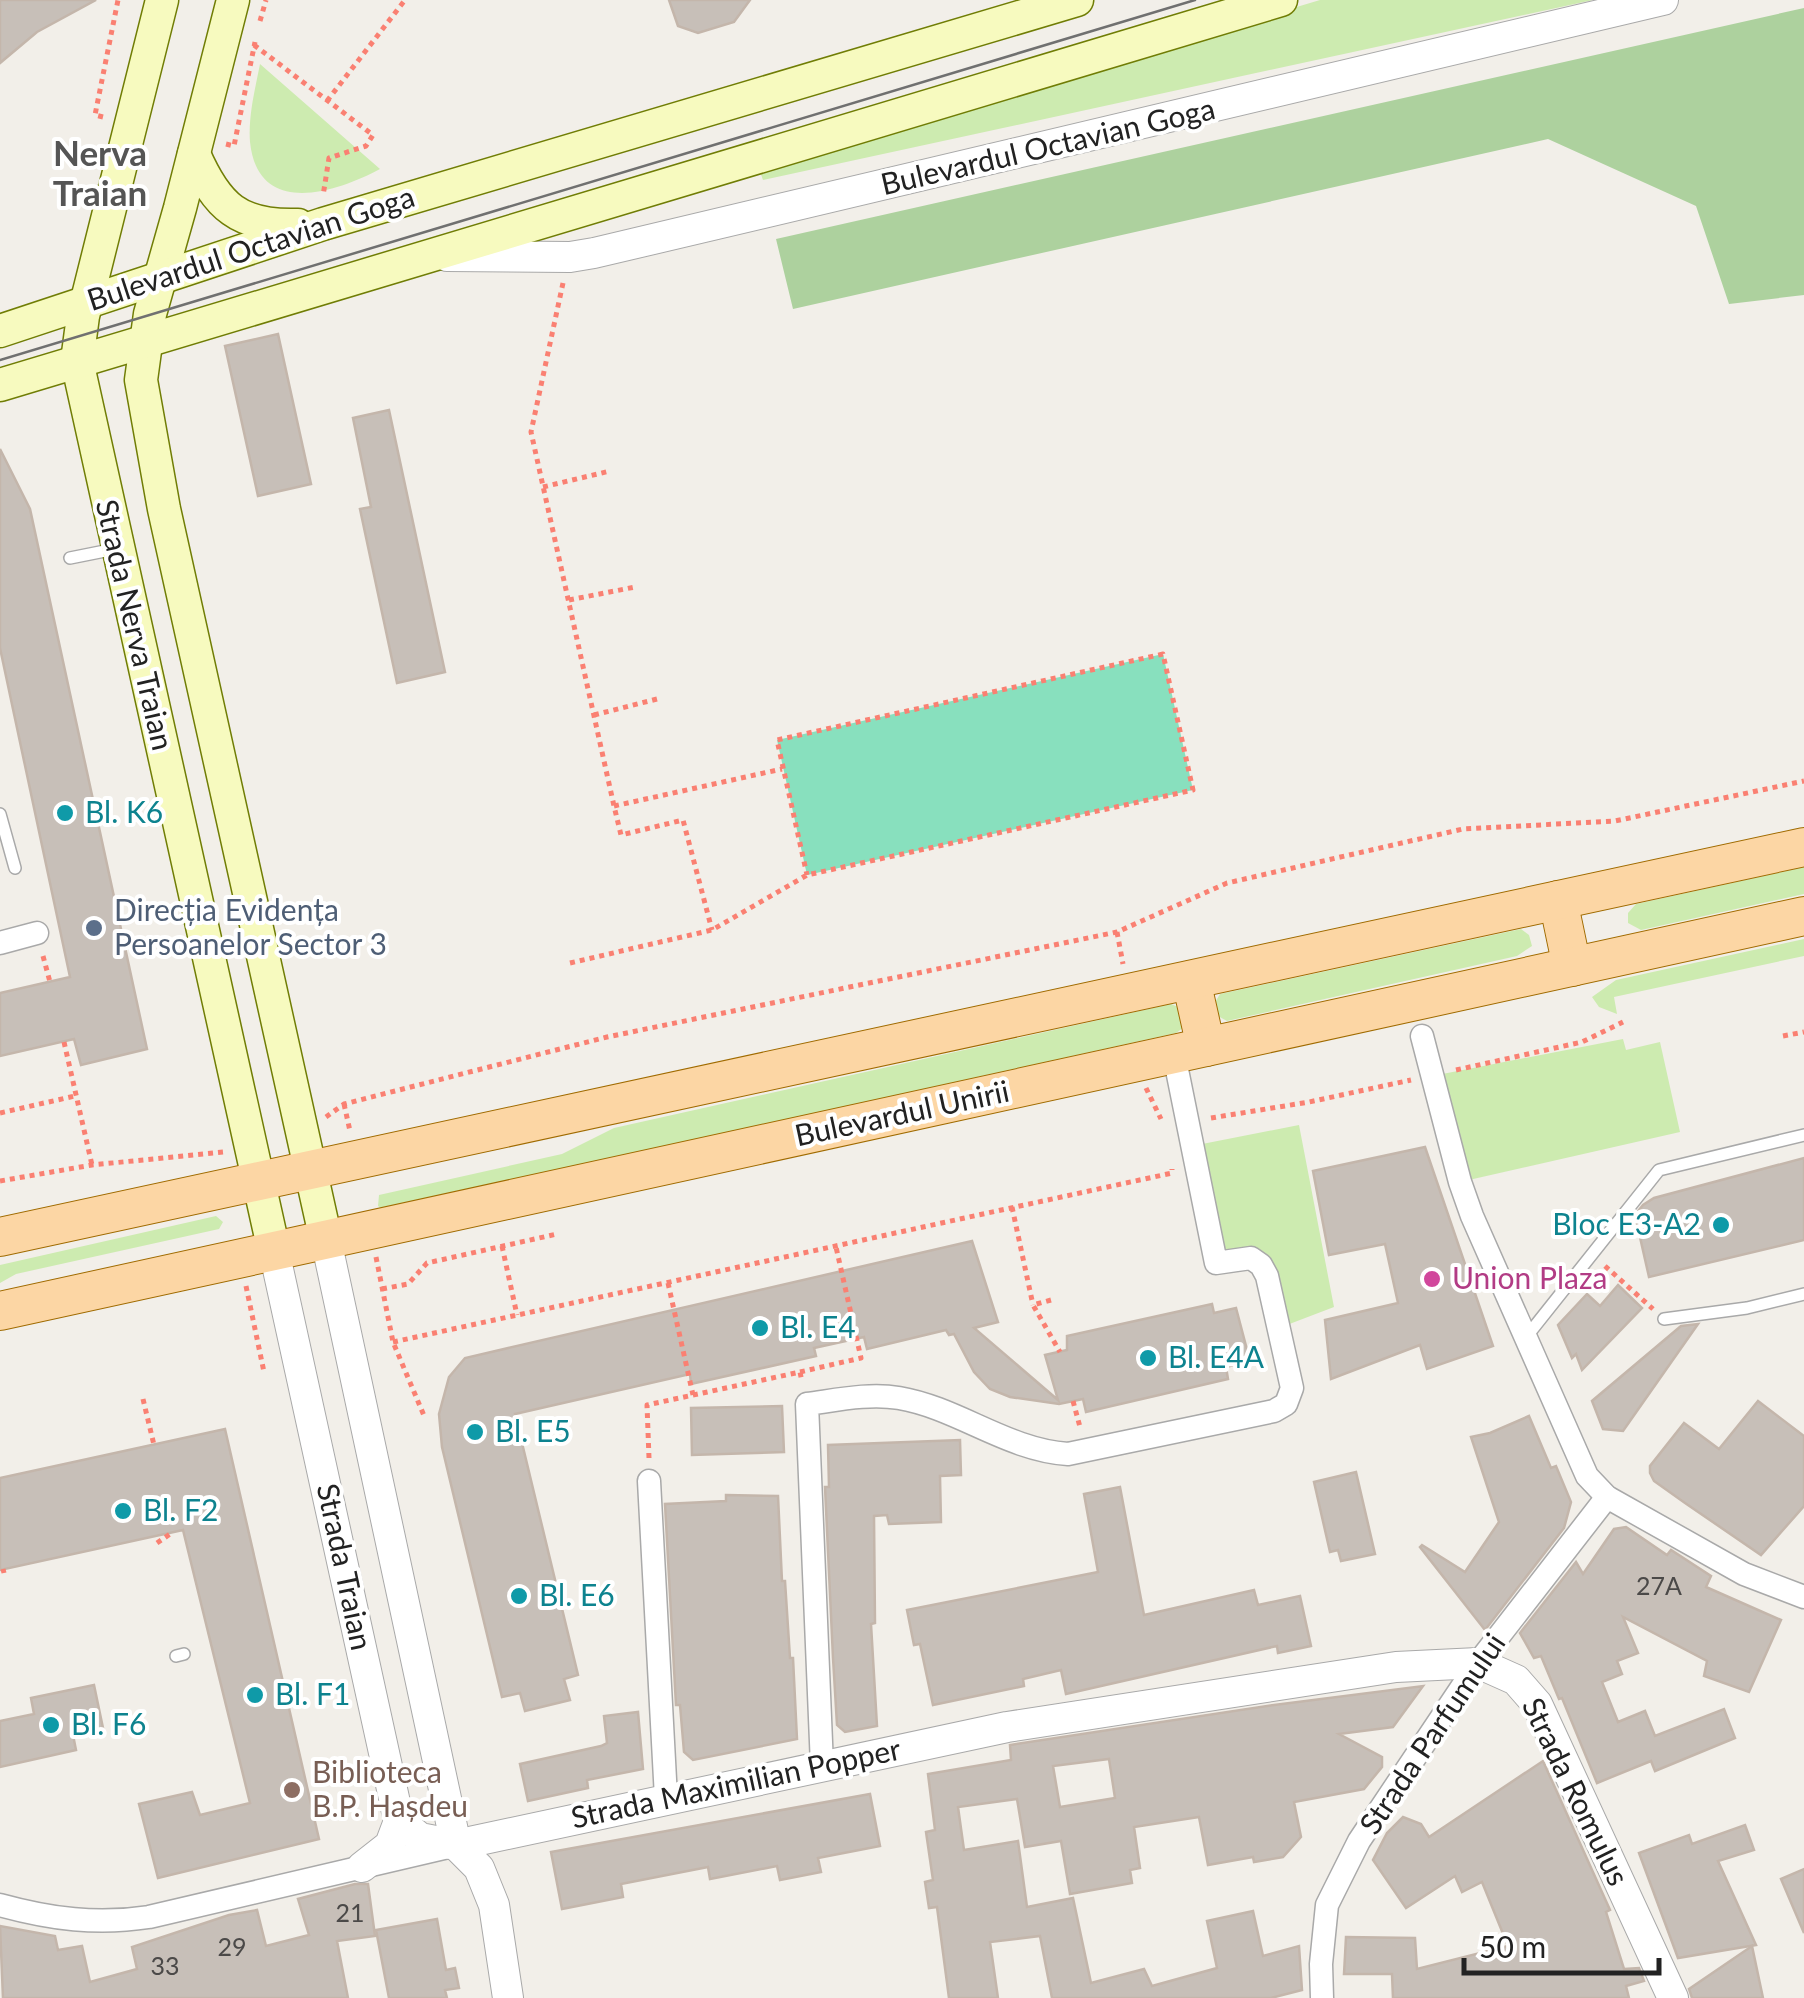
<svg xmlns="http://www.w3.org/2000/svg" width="1804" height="1998" font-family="Lato,sans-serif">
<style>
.grass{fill:#cdebb0}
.forest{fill:#add19e}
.pitch{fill:#88e0be}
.building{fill:#c7bfb8;stroke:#c4b6ab;stroke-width:2.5;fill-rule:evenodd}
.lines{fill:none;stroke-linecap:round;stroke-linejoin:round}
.service-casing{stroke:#a9a9a9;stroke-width:14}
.minor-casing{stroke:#a9a9a9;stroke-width:25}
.tertiary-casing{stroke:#a9a9a9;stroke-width:32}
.secondary-casing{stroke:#707d05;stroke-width:35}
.primary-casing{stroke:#a06b00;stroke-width:40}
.path{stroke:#fa8072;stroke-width:5;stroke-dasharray:5 5;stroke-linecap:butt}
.service{stroke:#fff;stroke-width:11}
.minor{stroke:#fff;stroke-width:22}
.tertiary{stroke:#fff;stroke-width:30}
.secondary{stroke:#f7fabf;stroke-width:32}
.primary{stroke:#fcd6a4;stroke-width:38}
.tram{stroke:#707070;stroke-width:2.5}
.culture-dot{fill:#0f9aa8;stroke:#fff;stroke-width:4}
.service-dot{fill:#5c6f8a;stroke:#fff;stroke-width:4}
.hotel-dot{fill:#d1479c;stroke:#fff;stroke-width:4}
.education-dot{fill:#8d6e63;stroke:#fff;stroke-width:4}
.labels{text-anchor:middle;stroke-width:8;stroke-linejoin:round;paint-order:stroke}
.number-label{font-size:25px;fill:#4b4948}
.street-label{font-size:30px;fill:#222;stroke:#fff}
.culture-label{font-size:30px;fill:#0d838f;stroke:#fff;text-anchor:start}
.service-label{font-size:30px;fill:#4e5e75;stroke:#fff;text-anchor:start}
.hotel-label{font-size:30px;fill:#b23c85;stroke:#fff;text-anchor:start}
.education-label{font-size:30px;fill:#785e54;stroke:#fff;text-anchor:start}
.quarter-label{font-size:35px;font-weight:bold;fill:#555;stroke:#fff}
</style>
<rect width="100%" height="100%" fill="#f2efe9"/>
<g class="grass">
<polygon points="1320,0 1593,0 763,180 759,169"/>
<path d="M260,64L380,169C335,193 258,218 250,142C248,117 255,89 260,64Z"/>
<polygon points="1804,867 1804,894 1641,930 1628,923 1628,913 1636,904"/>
<polygon points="1521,929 1529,935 1532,946 1517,956 1227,1021 1216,1015 1214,1004 1220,994"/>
<polygon points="1804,939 1804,956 1614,997 1617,1014 1599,1007 1592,997 1616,980"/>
<polygon points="1171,1004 1183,1009 1187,1025 1176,1033 382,1209 378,1206 379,1195 562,1154 614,1128"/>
<polygon points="1623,1039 1626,1050 1660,1042 1680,1132 1460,1182 1432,1076"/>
<polygon points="1299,1125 1334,1307 1279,1328 1261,1265 1216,1263 1192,1146"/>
<polygon points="216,1216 223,1222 219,1229 16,1274 0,1283 0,1265"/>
</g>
<polygon class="forest" points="1804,8 1804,295 1729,304 1696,206 1548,139 793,309 776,239"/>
<polygon class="pitch" points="1163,654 1193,790 807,875 777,740"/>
<g class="building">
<polygon points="0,0 96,0 37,32 0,63"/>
<polygon points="669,0 750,0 734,22 698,33 678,26"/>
<polygon points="278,334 311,484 258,496 225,346"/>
<polygon points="389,410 445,672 397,683 360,509 371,507 353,418"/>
<polygon points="0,449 30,509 147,1049 81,1065 74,1039 0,1056 0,993 70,977 0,648"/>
<polygon points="1425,1147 1493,1346 1427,1369 1420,1345 1331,1379 1325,1320 1398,1303 1385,1244 1329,1255 1313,1171"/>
<polygon points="1804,1158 1804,1240 1649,1277 1635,1215 1643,1205 1654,1198"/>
<polygon points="972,1241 998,1322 974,1328 1058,1400 1045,1355 1067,1350 1067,1336 1212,1304 1214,1313 1236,1308 1250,1361 1226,1367 1228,1379 1086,1412 1083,1399 1059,1404 1010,1397 990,1389 974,1372 954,1334 949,1335 946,1330 867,1349 864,1337 814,1348 816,1356 691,1384 690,1374 515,1414 578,1675 564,1679 570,1700 525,1711 520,1693 502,1697 442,1447 439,1414 449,1377 465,1358"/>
<polygon points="1618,1285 1642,1308 1582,1370 1576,1354 1572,1358 1558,1325 1587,1294 1600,1306"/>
<polygon points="1698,1324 1623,1431 1603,1429 1592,1401 1681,1326"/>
<polygon points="1758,1401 1804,1436 1804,1506 1761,1555 1685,1503 1654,1481 1650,1473 1650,1466 1684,1423 1719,1449"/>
<polygon points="782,1406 784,1452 692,1455 691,1408"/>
<polygon points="1529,1416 1551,1468 1556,1466 1571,1502 1564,1528 1485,1630 1420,1547 1422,1545 1465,1572 1499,1522 1471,1437 1490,1433"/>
<polygon points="225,1429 319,1839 158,1878 139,1804 192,1792 200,1815 250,1803 183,1530 0,1570 0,1478"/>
<polygon points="960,1440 961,1475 940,1476 941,1522 889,1524 887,1515 874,1516 875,1623 871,1624 877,1726 845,1732 837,1725 833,1658 825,1487 829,1487 828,1445"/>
<polygon points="1356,1472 1375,1554 1341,1561 1338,1550 1330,1552 1314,1482"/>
<polygon points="1120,1487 1144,1615 1254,1590 1258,1605 1300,1596 1311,1646 1278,1653 1277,1646 1066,1694 1061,1670 1023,1679 1024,1686 933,1705 920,1644 914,1645 907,1610 1098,1572 1084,1494"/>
<polygon points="726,1495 778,1496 782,1581 785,1581 790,1658 793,1658 797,1739 693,1760 684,1752 680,1705 676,1705 665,1504 726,1501"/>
<polygon points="1626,1527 1667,1555 1671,1550 1711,1576 1706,1587 1781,1620 1749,1692 1704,1676 1707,1661 1623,1617 1638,1653 1617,1661 1622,1674 1602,1682 1618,1722 1645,1711 1655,1736 1724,1709 1735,1738 1655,1771 1651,1761 1597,1783 1562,1698 1559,1699 1541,1656 1534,1658 1520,1633 1576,1562 1583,1574 1614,1529"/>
<polygon points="94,1685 103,1728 73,1735 76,1750 0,1767 0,1721 34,1714 31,1698"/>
<path d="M1423,1686L1393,1727L1339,1734L1382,1757V1767L1364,1789L1294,1802L1301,1837L1283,1857L1254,1862L1253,1857L1208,1865L1199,1817L1134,1827L1140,1868L1130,1870L1132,1883L1070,1894L1061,1841L1025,1847L1017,1799L958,1807L964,1850L1018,1841L1027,1907L1073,1898L1091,1983L1144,1969L1152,1986L1217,1968L1207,1921L1253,1911L1263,1956L1299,1946L1302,1990L1271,1998H1052L1040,1936L990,1942L998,1998H949L937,1907L929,1908L925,1882L933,1880L926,1832L935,1830L928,1774L1011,1760L1010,1745L1274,1705ZM1109,1759L1115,1798L1060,1807L1053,1766Z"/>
<polygon points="638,1712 643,1769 587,1780 588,1788 528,1801 520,1764 601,1746 607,1743 604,1716"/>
<polygon points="1543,1761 1610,1910 1606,1912 1624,1969 1639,1968 1644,1981 1626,1986 1629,1998 1393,1998 1392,1974 1344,1974 1346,1937 1415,1938 1417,1969 1508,1946 1482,1882 1462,1892 1455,1876 1406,1908 1373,1860 1387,1833 1403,1817 1421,1824 1429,1837"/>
<polygon points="870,1794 880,1846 818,1858 821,1872 780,1880 777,1866 710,1879 708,1867 621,1884 623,1897 562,1909 551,1852"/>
<polygon points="1745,1825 1754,1850 1718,1861 1756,1945 1678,1958 1639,1853 1689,1835 1692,1844"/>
<polygon points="1804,1869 1804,1933 1781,1879"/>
<polygon points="355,1884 368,1884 375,1936 337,1941 348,1998 3,1998 0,1926 55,1936 58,1950 82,1946 90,1982 137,1969 132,1947 229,1915 257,1910 266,1946 309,1935 298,1899"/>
<polygon points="437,1919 446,1970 455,1968 459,1988 445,1990 447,1998 389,1998 376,1930"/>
<polygon points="1752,1946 1763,1998 1692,1998 1689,1989"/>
</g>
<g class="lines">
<g class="service-casing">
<g id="service">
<polyline points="70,558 115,549"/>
<polyline points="0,814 15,868"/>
<polyline points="1664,1319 1747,1308 1804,1294"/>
<polyline points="1527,1336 1659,1170 1804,1135"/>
<polyline points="176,1656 184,1654"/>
</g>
</g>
<g class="minor-casing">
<g id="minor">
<polyline points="0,943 37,933"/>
<polyline points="1422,1036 1460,1182 1472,1216 1587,1476 1607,1497 1744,1574 1804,1597"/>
<polyline points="649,1481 666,1798"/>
<path d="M822,1766L807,1404C837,1400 869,1393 899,1398C958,1408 1007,1450 1068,1454L1274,1411L1286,1404L1292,1388L1267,1276L1261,1265L1251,1258L1216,1263L1174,1055"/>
<path d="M0,1905C51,1919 97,1925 149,1917L448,1847"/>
<polyline points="1322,1998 1321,1964 1327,1905 1359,1841 1478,1663 1607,1497"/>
</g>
</g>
<g class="tertiary-casing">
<g id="tertiary">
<polyline points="447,256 570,257 594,253 1663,0"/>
<polyline points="326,1240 456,1845"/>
<polyline points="274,1251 399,1821 420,1838 456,1845 479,1868 494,1905 508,1998"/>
<polyline points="456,1845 1007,1727 1396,1667 1478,1663 1516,1680 1537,1704 1673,1998"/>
<polyline points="362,1867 390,1845 399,1821"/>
</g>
</g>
<g class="secondary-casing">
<g id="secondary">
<polyline points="162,0 83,316 77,361 274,1251"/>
<polyline points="233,0 180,208 150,314 141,380 164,509 326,1240"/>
<path d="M194,154C217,207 239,227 298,225"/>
<polyline points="0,331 323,224 1077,0"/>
<polyline points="0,385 1281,0"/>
</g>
</g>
<g class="primary-casing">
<g id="primary">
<polyline points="1558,900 1572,967"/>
<polyline points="1191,980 1206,1047"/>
<polyline points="0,1237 1804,847"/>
<polyline points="0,1311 1804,916"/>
</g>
</g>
<g class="path">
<polyline points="260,21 266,0"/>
<polyline points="254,45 373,135 366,146 329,158 323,196"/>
<polyline points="327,101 405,0"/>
<polyline points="103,117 95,115 118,0"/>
<polyline points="226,144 234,146 255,42"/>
<polyline points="563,283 531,432 614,806 621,835 683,820 712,930"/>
<polyline points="543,487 610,471"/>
<polyline points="569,600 635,587"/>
<polyline points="594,715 657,699"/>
<polyline points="614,806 782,769"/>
<polyline points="1117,932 1123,964"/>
<polyline points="43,956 50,982"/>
<polyline points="570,963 712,930 807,875 1193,790 1163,654 777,740 807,875"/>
<polyline points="1783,1036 1804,1032"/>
<polyline points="64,1042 92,1165"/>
<polyline points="1456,1070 1582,1042 1623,1022"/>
<polyline points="1146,1088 1161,1119"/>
<polyline points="344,1104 350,1131"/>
<polyline points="0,1113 75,1096"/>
<polyline points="326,1117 344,1104 607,1037 1117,932 1227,883 1463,829 1615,821 1804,781"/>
<polyline points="1211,1118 1309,1102 1411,1080"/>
<polyline points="0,1181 92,1165 223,1152"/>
<polyline points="1012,1207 1033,1305"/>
<polyline points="502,1246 517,1315"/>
<polyline points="376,1257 393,1342 425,1418"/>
<polyline points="1605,1266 1653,1309"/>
<polyline points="668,1283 693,1395"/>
<polyline points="246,1286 264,1372"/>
<polyline points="382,1289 408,1284 427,1263 557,1234"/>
<polyline points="1051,1300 1033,1305 1060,1352"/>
<polyline points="393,1342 1172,1173 1172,1169"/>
<polyline points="800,1372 861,1358 836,1247"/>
<polyline points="143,1399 154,1445"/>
<polyline points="1073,1401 1080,1427"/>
<polyline points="649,1458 647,1405 800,1372 802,1382"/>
<polyline points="157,1543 173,1532"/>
<polyline points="3,1569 4,1573"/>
</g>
<use href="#service" class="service"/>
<use href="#minor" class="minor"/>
<use href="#tertiary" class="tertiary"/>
<use href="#secondary" class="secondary"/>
<use href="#primary" class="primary"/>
<polyline class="tram" points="0,360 1195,0"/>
</g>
<g class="culture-dot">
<circle cx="65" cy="813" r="10"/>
<circle cx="1721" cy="1225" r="10"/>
<circle cx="760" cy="1328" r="10"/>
<circle cx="1148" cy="1358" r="10"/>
<circle cx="475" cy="1432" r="10"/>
<circle cx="123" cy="1511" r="10"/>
<circle cx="519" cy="1596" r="10"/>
<circle cx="255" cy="1695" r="10"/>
<circle cx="51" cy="1725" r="10"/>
</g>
<circle class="service-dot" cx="94" cy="928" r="10"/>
<circle class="hotel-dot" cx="1432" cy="1279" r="10"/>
<circle class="education-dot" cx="292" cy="1790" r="10"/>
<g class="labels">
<g class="number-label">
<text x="1659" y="1595">27A</text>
<text x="350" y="1922">21</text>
<text x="232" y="1956">29</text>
<text x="165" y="1975">33</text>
</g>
<g class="street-label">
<text transform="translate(1048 147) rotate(-13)" y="10">Bulevardul Octavian Goga</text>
<text transform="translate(251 249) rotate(-18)" y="10">Bulevardul Octavian Goga</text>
<text transform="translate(134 625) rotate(77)" y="10">Strada Nerva Traian</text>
<text transform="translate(902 1114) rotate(-12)" y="10">Bulevardul Unirii</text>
<text transform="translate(344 1567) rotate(78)" y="10">Strada Traian</text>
<text transform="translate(1433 1734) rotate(-56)" y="10">Strada Parfumului</text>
<text transform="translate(736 1784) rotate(-12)" y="10">Strada Maximilian Popper</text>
<text transform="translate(1575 1792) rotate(64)" y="10">Strada Romulus</text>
</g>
<g class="culture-label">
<text x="85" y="823">Bl. K6</text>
<text x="1701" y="1235" text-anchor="end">Bloc E3-A2</text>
<text x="780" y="1338">Bl. E4</text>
<text x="1168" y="1368">Bl. E4A</text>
<text x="495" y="1442">Bl. E5</text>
<text x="143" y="1521">Bl. F2</text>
<text x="539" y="1606">Bl. E6</text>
<text x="275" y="1705">Bl. F1</text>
<text x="71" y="1735">Bl. F6</text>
</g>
<g class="service-label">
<text x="114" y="921">Direcția Evidența<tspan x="114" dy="34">Persoanelor Sector 3</tspan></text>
</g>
<g class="hotel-label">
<text x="1452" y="1289">Union Plaza</text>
</g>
<g class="education-label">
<text x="312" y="1783">Biblioteca<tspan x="312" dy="34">B.P. Hașdeu</tspan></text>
</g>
<g class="quarter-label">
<text x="100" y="166">Nerva<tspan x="100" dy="40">Traian</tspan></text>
</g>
</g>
<path d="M1464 1958v15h195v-15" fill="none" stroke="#222222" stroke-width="5"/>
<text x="1479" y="1958" font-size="30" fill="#222222" stroke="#ffffff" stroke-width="8" paint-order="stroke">50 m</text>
</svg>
